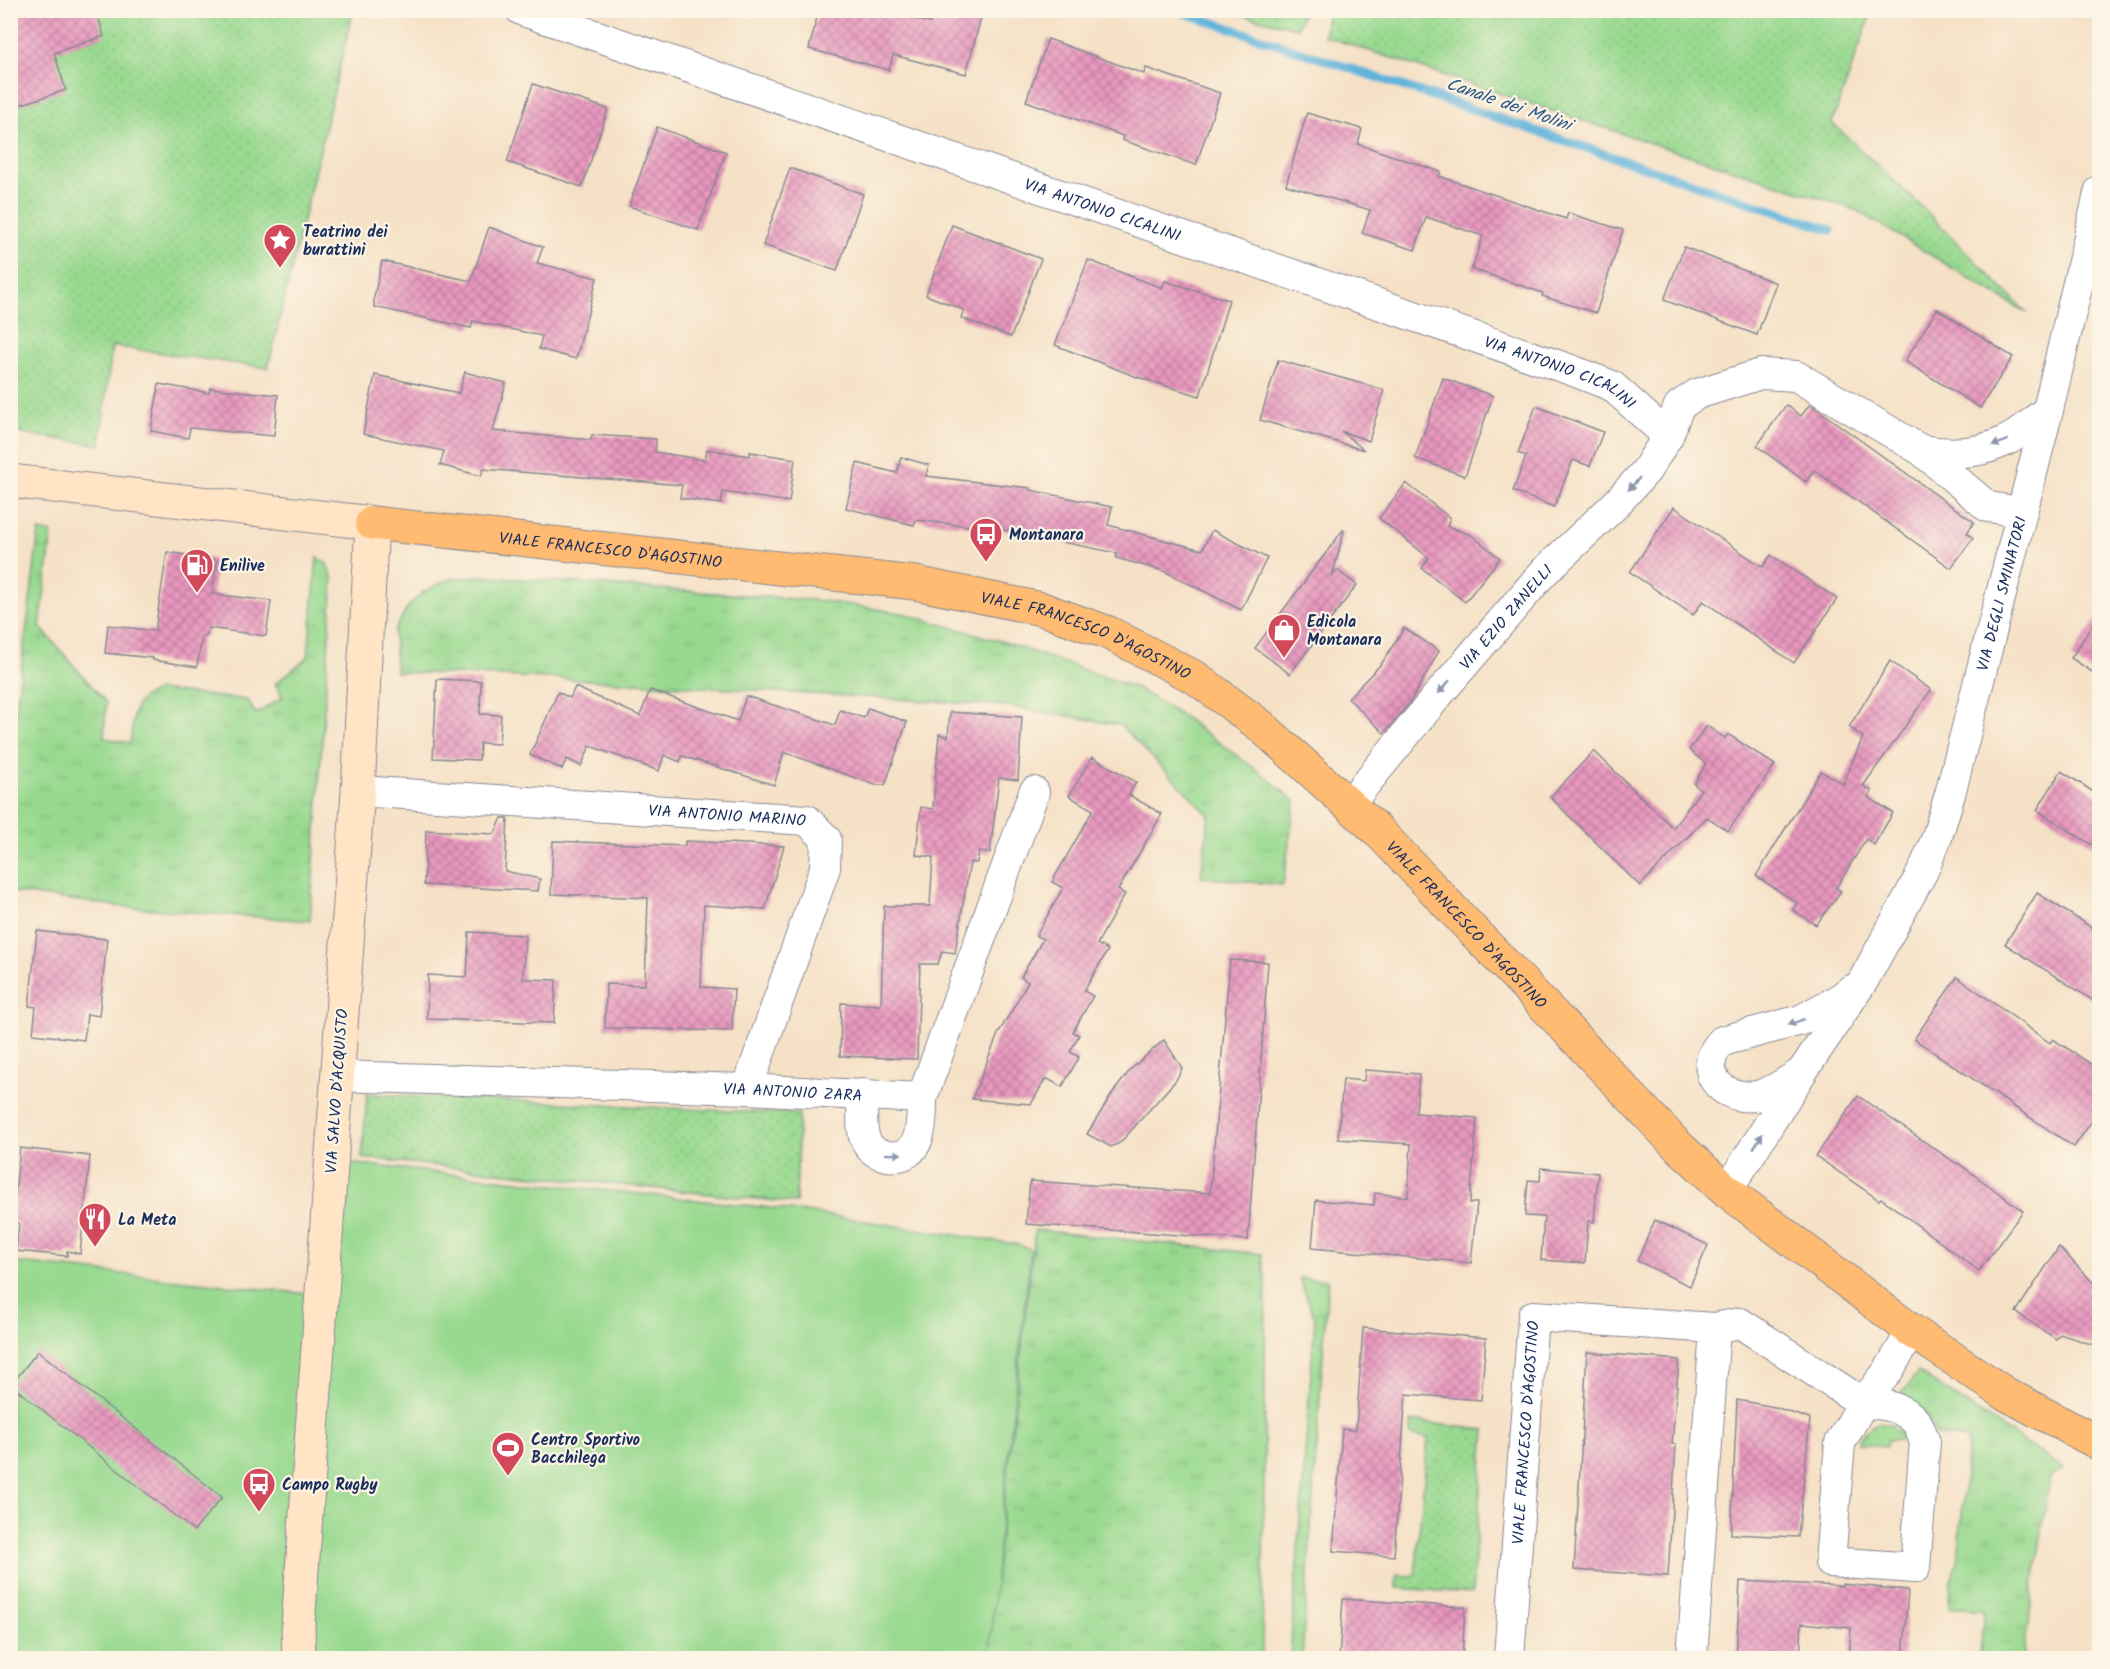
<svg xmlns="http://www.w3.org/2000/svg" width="2110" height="1669" font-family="Kalam,sans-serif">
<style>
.grass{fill:url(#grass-tufts);stroke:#5a8476;stroke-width:1.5}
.park{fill:url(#park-dots);stroke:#5a8476;stroke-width:1.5}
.pitch{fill:#98d98f;stroke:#5a8476;stroke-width:1.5}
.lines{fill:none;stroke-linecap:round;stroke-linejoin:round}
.stream{stroke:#60b4dc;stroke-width:9}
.building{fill:url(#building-cross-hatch)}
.street-casing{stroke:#888892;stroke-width:32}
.secondary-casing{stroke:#888892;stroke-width:35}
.primary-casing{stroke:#888892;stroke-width:35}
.street{stroke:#fff;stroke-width:30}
.secondary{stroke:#ffe4c6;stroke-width:33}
.primary{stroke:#ffbb71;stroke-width:33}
.oneway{fill:#8d97ae}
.labels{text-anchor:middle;stroke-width:4.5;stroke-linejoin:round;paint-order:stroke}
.street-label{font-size:16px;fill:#1b2f5e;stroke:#fcf5e5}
.poi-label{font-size:16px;font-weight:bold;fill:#1b2f5e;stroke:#fcf5e5;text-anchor:start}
.water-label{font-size:18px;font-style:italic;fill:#305784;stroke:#fcf5e5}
</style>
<defs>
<pattern id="grass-tufts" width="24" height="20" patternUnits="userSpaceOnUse" patternTransform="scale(1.5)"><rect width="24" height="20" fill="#98d98f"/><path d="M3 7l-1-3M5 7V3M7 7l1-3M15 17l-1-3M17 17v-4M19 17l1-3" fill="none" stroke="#82bb7e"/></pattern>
<pattern id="park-dots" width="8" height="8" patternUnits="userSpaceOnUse" patternTransform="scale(1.5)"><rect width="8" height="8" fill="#98d98f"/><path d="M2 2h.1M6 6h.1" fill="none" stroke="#82bb7e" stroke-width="1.8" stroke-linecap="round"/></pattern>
<pattern id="building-cross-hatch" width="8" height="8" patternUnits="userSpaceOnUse" patternTransform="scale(1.5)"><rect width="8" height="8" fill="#e998be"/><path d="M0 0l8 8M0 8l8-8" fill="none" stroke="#bc7c9e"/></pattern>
</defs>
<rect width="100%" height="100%" fill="#fcf5e5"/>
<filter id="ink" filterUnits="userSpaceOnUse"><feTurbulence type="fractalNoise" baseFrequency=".0167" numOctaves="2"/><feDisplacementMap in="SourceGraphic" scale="12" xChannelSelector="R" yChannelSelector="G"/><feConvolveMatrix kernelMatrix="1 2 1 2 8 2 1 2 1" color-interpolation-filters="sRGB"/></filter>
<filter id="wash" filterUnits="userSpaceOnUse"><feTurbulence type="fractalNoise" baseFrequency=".008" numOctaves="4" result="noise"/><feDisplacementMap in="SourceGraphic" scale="24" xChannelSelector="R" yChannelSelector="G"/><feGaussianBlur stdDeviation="1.35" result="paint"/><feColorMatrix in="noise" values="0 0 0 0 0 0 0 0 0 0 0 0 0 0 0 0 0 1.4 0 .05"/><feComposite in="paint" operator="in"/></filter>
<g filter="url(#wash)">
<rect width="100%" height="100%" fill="#f5e1c6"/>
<g class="grass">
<polygon points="39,531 52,533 40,627 106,702 104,738 130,743 134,714 137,705 144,697 158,690 247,700 256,714 283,697 275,684 308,657 317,558 326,563 333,578 310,921 125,907 11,892 11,750"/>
<polygon points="480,576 824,601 902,613 1007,643 1136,688 1179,714 1257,770 1295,801 1283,885 1201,877 1209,815 1120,725 1008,706 553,678 396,672 394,631 408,607 423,592 449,579"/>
<polygon points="1035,1230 1262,1254 1266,1287 1262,1658 986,1658"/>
<polygon points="1299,1278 1328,1280 1302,1658 1290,1658 1315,1319"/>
<polygon points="1918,1372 2063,1468 2050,1477 2023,1658 1980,1658 1984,1610 1949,1607 1950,1583 1958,1563 1968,1439 1937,1435 1925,1412 1901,1394"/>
<path d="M1878,1423L1891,1425L1910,1440H1887L1886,1447L1858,1444C1861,1432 1868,1429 1878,1423Z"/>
</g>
<g class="park">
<polygon points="1328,10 1872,11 1832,123 1923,208 2027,313 1856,210 1324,36"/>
<polygon points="11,11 353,11 268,368 112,346 100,445 11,432"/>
<polygon points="1224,11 1304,11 1297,28"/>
<polygon points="367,1094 799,1114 796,1203 362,1158"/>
<polygon points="1411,1421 1485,1430 1472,1593 1396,1588 1397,1575 1415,1576 1428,1438 1410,1435"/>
</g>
<polygon class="pitch" points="328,1161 799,1211 1015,1244 1031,1249 999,1542 989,1658 11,1658 11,1262 318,1295"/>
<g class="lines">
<polyline class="stream" points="1176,10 1831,230"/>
</g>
<g id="blocks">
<g class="building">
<polygon points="10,10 96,10 104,36 54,53 66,90 10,108"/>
<polygon points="819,10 882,10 930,23 934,10 983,10 966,74 893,55 889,70 809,49"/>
<polygon points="1048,39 1144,74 1146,68 1220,93 1196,165 1122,140 1123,136 1026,101"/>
<polygon points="533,84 608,109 582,187 507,162"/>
<polygon points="1307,113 1362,129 1358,144 1441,172 1439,176 1566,219 1568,213 1623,230 1596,313 1542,296 1543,293 1472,269 1483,236 1426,217 1415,250 1362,233 1370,210 1286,185"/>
<polygon points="657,127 726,152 698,230 629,206"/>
<polygon points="790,168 863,194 837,271 763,245"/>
<polygon points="952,225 1041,259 1011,337 961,318 964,310 926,295"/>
<polygon points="489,227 543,247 537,263 597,278 576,359 539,349 542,336 473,321 471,328 374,307 374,297 382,261 471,281"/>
<polygon points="1684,247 1776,283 1757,335 1664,300"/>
<polygon points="1088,260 1162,288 1165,281 1229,300 1200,396 1137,377 1055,345"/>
<polygon points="1937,309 2013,357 1980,408 1905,361"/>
<polygon points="1278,360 1384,390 1369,441 1341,431 1364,450 1260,420"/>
<polygon points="465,372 506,383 493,431 591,440 592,435 656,439 655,452 705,460 707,449 750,456 750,452 795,459 789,502 723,492 721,504 680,498 682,485 483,469 481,476 440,465 444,451 363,434 375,375 459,393"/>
<polygon points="1443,378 1493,396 1465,476 1415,458"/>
<polygon points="159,384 209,393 210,388 278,395 274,436 190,428 188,438 151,431"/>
<polygon points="1810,404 1974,522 1967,533 1973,538 1951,568 1814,470 1806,482 1757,446 1786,405 1801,416"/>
<polygon points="1536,406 1603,432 1590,466 1573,460 1554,507 1513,491 1526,456 1518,453"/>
<polygon points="901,457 929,465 926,476 1030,488 1030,490 1112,507 1108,525 1202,550 1212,530 1267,558 1241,610 1164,571 1116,558 1117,553 1062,542 1063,537 916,520 914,525 846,508 857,463 897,473"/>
<polygon points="1406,483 1450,518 1447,526 1471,535 1500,558 1465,602 1422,568 1429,558 1379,518"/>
<polygon points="1674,507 1763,567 1771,555 1837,599 1794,663 1703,601 1693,615 1630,572"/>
<polygon points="1343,530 1344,531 1332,577 1337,570 1357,585 1290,674 1255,648"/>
<polygon points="167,552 217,560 212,594 271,601 266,636 208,628 206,637 202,636 197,667 153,660 153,658 105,653 108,625 155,631"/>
<polygon points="2100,613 2100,677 2071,658"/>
<polygon points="1404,628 1439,651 1410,702 1384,733 1348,698 1382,663"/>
<polygon points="1890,661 1931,690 1863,786 1872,791 1868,797 1893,813 1874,845 1866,839 1836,888 1841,891 1816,925 1793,910 1797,903 1756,876 1821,771 1843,784 1863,737 1849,727"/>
<polygon points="437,679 481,681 480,714 501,715 499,744 480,743 479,760 433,758"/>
<polygon points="575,687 640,716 650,690 738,721 746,696 835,725 840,710 864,718 868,708 907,722 885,785 875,785 784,752 774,785 682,756 680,762 664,755 659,771 590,746 581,766 567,759 562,769 530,755 558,692 570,698"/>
<polygon points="950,712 1022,717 1018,780 999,778 990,853 979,852 977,863 970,862 955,953 942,951 938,964 920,964 917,1059 840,1056 841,1003 881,1005 884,906 930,906 933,857 916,855 921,807 933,809 939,734 948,737"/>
<polygon points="1707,726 1725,738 1728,734 1775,765 1728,831 1707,817 1640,886 1550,797 1594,751 1673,828 1701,790 1694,784 1706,764 1689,750"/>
<polygon points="1092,757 1136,782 1129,795 1162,814 1118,890 1125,894 1097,944 1108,950 1084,991 1093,996 1073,1032 1079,1035 1070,1052 1079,1057 1062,1087 1046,1078 1031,1104 972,1099 998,1034 1028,982 1021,977 1043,939 1036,936 1063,888 1052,882 1093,810 1069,796"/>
<polygon points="2061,771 2100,796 2100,850 2037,810"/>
<polygon points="502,818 508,818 505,871 540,879 538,891 424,885 426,830 494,834 494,835"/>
<polygon points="553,841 685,846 685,841 784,846 765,909 704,905 701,987 734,989 732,1031 605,1028 606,984 645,985 648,898 551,894"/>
<polygon points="2037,893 2100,933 2100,1005 2005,944"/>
<polygon points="37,931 107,939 99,1016 87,1014 84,1040 33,1034 36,1007 29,1006"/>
<polygon points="469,932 525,935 523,979 556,980 554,1023 427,1019 428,975 467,977"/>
<polygon points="1230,960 1268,962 1248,1240 1026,1224 1030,1181 1210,1193"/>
<polygon points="1957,977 2050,1043 2053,1039 2100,1070 2100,1109 2074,1147 1914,1039"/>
<polygon points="1164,1040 1182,1068 1176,1080 1120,1143 1111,1147 1087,1134 1112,1094 1131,1069"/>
<polygon points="1365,1070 1419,1074 1416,1113 1477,1118 1470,1203 1477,1203 1471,1263 1312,1248 1316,1200 1374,1205 1375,1193 1408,1197 1411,1144 1338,1139 1343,1079 1364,1081"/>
<polygon points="1858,1096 1957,1164 1958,1163 2023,1211 1979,1271 1881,1198 1879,1200 1816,1156"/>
<polygon points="20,1148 90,1156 80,1254 67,1251 67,1256 16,1251 19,1224 12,1222"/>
<polygon points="1541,1168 1598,1173 1594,1222 1588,1221 1585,1263 1541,1260 1544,1217 1525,1216 1528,1180 1540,1181"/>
<polygon points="1655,1220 1708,1245 1690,1286 1637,1261"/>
<polygon points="2059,1247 2100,1290 2100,1347 2060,1334 2056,1339 2016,1312"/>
<polygon points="1363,1328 1486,1338 1481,1400 1406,1394 1394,1556 1333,1551 1342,1429 1356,1430"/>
<polygon points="38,1351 222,1497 194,1531 11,1385"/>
<polygon points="1587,1352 1679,1360 1672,1444 1676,1444 1668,1576 1574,1570"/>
<polygon points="1737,1400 1775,1407 1810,1419 1798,1537 1731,1534"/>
<polygon points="1740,1581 1842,1586 1842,1584 1908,1590 1903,1659 1849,1659 1851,1628 1802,1623 1800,1659 1736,1659"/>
<polygon points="1343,1599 1465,1607 1462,1659 1339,1659"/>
</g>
</g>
</g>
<g filter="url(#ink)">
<use href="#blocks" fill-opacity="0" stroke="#888892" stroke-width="1.5"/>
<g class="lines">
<g class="street-casing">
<g id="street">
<path id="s1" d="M521,10L1571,370L1612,386L1668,436"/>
<path d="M1921,450C1951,455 1982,454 2009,439C2023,432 2035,419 2048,410"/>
<path id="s2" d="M358,791L807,820L826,839L825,868L747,1089"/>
<path id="s3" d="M1349,804L1438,695L1544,572L1614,506L1646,471L1668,436L1679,406L1697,394L1761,374L1796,376L1921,450L1988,507L2021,512"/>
<path d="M1798,1075C1785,1082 1771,1094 1756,1096C1720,1101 1695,1069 1722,1041L1801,1020L1839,999L1851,990"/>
<path id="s4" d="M337,1076L747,1089L922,1098"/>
<path d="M863,1094C863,1110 859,1132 868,1145C873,1152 880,1155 888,1156C923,1161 922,1121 922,1098L1034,792"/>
<path id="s5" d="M1727,1191L1802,1072L1863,981L1923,871L1937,837L1950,794L2048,410L2100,190"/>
<polyline points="1715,1328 1740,1323 1863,1403 1888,1371 1912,1331"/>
<path d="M1863,1403C1881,1403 1906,1408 1917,1423C1921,1428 1922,1436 1925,1442L1915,1568L1830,1562L1840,1443Z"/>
<path id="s6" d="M1509,1658L1533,1316L1715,1328L1692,1658"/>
</g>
</g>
<g class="secondary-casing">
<polyline id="secondary" points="10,481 372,523 358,791 298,1626 299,1658"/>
</g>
<g class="primary-casing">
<g id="primary">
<path id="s7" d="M372,523L915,583L1042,609L1109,633L1196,678L1261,726L1378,831L1675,1143L1727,1191L1912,1331L2006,1394L2100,1444"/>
</g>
</g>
<use href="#street" class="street"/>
<use href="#secondary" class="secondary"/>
<use href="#primary" class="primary"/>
</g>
<defs><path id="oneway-solid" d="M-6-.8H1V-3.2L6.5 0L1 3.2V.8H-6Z" transform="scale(1.5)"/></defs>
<g class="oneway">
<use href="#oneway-solid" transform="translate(2000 443) rotate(158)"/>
<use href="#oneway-solid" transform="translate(1634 484) rotate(132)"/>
<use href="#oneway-solid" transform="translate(1444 687) rotate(131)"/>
<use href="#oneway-solid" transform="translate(1796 1022) rotate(160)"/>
<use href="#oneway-solid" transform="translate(1758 1141) rotate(-58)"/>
<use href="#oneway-solid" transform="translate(893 1154) rotate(-1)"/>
</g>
</g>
<defs>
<g id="sight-pin" transform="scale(1.725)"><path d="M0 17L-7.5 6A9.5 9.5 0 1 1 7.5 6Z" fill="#d1495b" stroke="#fcf5e5"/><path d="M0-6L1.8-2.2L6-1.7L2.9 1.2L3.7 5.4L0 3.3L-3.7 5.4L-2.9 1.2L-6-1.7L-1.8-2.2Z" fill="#fff"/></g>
<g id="bus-pin" transform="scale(1.725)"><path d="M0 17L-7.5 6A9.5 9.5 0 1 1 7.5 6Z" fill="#d1495b" stroke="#fcf5e5"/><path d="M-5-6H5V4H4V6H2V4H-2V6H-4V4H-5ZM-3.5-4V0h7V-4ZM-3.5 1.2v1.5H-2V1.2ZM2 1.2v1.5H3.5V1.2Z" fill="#fff"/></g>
<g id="fuel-pin" transform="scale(1.725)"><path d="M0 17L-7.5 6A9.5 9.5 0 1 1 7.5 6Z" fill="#d1495b" stroke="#fcf5e5"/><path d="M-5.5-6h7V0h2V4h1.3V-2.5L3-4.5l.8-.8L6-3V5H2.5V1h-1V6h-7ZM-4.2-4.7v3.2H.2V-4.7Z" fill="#fff"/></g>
<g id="shop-pin" transform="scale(1.725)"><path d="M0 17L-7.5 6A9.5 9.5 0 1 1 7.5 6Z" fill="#d1495b" stroke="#fcf5e5"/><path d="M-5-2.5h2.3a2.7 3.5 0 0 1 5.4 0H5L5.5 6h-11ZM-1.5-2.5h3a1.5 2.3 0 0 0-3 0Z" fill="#fff"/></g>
<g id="restaurant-pin" transform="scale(1.725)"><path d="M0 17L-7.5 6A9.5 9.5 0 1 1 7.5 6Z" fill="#d1495b" stroke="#fcf5e5"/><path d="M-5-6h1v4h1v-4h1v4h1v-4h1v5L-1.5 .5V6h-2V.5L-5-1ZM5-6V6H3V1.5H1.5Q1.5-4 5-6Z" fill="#fff"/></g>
<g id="stadium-pin" transform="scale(1.725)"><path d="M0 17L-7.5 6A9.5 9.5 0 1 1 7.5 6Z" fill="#d1495b" stroke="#fcf5e5"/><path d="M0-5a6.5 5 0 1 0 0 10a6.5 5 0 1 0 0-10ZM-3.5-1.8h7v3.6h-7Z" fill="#fff"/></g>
</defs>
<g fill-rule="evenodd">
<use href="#sight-pin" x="280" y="240"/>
<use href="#bus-pin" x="986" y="534"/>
<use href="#fuel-pin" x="197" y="565"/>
<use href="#shop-pin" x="1284" y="630"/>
<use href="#restaurant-pin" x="95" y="1219"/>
<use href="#stadium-pin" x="508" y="1448"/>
<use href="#bus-pin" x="259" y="1484"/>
</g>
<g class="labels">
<g class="street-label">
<text dy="6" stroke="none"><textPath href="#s1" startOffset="615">VIA ANTONIO CICALINI</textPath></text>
<text dy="6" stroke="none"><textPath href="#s1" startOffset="1101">VIA ANTONIO CICALINI</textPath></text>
<text dy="6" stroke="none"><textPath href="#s7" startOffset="240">VIALE FRANCESCO D'AGOSTINO</textPath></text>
<text dy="6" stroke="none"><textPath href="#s5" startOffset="664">VIA DEGLI SMINATORI</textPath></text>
<text dy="6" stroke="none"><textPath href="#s3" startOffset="244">VIA EZIO ZANELLI</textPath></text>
<text dy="6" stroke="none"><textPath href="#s7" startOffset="726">VIALE FRANCESCO D'AGOSTINO</textPath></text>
<text dy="6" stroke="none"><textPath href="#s2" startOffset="370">VIA ANTONIO MARINO</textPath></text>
<text dy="6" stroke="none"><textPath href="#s7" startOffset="1212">VIALE FRANCESCO D'AGOSTINO</textPath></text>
<text transform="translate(336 1091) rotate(-86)" y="6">VIA SALVO D'ACQUISTO</text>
<text dy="6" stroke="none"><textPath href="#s4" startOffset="456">VIA ANTONIO ZARA</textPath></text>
<text dy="6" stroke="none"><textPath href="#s6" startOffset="226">VIALE FRANCESCO D'AGOSTINO</textPath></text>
</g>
<g class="poi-label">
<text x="303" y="237">Teatrino dei<tspan x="303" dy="18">burattini</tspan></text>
<text x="1009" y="540">Montanara</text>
<text x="220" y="571">Enilive</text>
<text x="1307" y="627">Edicola<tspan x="1307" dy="18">Montanara</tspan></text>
<text x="118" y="1225">La Meta</text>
<text x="531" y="1445">Centro Sportivo<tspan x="531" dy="18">Bacchilega</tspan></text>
<text x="282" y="1490">Campo Rugby</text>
</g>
<g class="water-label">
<text transform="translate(1509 104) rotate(19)" y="6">Canale dei Molini</text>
</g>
</g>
<rect width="2110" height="1669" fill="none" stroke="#fcf5e5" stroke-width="36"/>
</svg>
